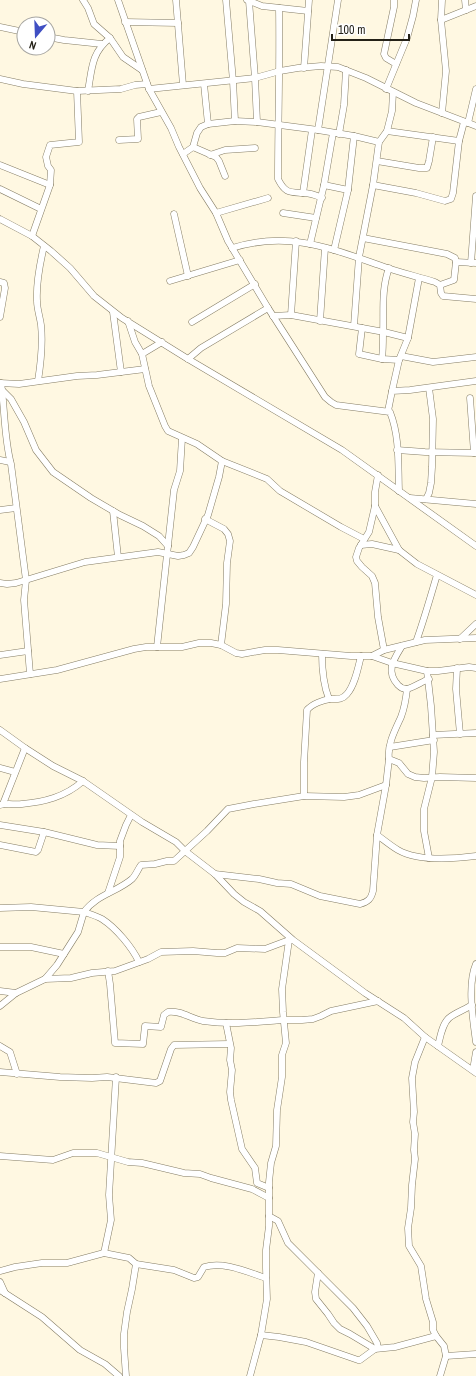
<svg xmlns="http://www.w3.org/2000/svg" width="476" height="1376" font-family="'Archivo Narrow',sans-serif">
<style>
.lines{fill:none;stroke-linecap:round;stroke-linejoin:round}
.minor-casing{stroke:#857d65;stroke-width:7}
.minor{stroke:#fff;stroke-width:6}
</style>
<rect width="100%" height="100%" fill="#fff8e2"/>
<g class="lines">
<g class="minor-casing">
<g id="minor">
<polyline points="83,0 88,8 94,24 110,38 123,57 142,70"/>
<path d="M118,0L149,89L171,128L179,147L200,188L216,213L228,241L268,308L325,397L331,402L336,405L390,412C400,437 398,465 399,491"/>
<polyline points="176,0 183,85"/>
<polyline points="226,0 233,81 235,121"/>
<polyline points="247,0 262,6 308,11"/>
<polyline points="394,0 394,7 384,54 386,58 396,64"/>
<polyline points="465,0 466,10"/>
<polyline points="249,1 255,78 257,122"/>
<path d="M279,8C280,65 278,122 278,179C285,193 289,192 302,193C309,193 316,195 322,198"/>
<polyline points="441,20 476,6"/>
<polyline points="125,22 178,23"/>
<polyline points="0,27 24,32"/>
<polyline points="48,37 64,40 102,44"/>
<polyline points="304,68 309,0"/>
<polyline points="0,79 23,84 77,91 121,89 135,85 147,84"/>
<polyline points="204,84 208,124"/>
<polyline points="149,89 255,78 280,71 298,68 321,66 338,67 366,78 416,103 476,126"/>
<polyline points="386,89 407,38 413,16 416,0"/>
<path d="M88,91C92,69 91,53 110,38"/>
<polyline points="442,113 446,71 441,20 442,0"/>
<polyline points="468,123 476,89"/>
<polyline points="318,130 338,0"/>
<polyline points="387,131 459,141"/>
<polyline points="339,134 344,105 346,70"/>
<polyline points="119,140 138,139 137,119 139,117 161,112"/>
<polyline points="193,147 216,157 219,161 225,176"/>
<polyline points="183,154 193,147 197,133 201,127 208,124 235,121 257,122 318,130 354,136 379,142"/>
<polyline points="210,155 225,150 255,148"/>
<polyline points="377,161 419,168 427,168 429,161 433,137"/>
<polyline points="0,165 50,185"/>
<polyline points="324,185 348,190"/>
<polyline points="373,185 416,193 445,201 451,199 453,193 459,141 464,122"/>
<polyline points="0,189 41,209"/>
<polyline points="303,193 312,130"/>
<polyline points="216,213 268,198"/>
<polyline points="283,213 316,218"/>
<polyline points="174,214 188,276"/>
<polyline points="0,219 32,236 51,251 70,268 94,296 122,318 188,359 342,450 476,546"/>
<polyline points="32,236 50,185 51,170 48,166 46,157 50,145 79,142 77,91"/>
<polyline points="363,238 447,254 455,258 456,262 454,280 440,285"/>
<polyline points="310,244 324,185 333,133"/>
<path d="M232,248C287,231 327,247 379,265C397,272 416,276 435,282L440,285L441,293L443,296L476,299"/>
<polyline points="334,250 348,190 354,136"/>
<polyline points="456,262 476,263"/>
<polyline points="471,263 476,196"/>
<polyline points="170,281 240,260"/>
<polyline points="0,282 4,283 5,288 0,317"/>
<polyline points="113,312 121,372"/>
<polyline points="291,315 296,241"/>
<polyline points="273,316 291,315 384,332 408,338 419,278"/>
<polyline points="128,321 135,342 142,354 149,386 165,426 168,431 197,444 222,461 267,479 280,491 341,527 364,539"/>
<polyline points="320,321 325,248"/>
<polyline points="192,322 255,284"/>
<polyline points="354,326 359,257 373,185 379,142 387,131 392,111 393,92"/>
<polyline points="362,328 359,354 382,359 399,360"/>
<polyline points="142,354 162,342"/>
<polyline points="401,356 433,362 476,357"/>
<polyline points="188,359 201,348 268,308"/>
<path d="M382,359C383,350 383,342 383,334C384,311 381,290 389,268"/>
<path d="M38,381C41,362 43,344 41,325C40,317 37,309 37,301C36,283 40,263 44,246"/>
<polyline points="0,383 19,384 77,376 97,375 145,369"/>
<path d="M1,383C5,410 4,438 11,464L26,580L24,600L30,674"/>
<polyline points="2,390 11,399 24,422 36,450 53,472 91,498 120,515 143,526 159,536 168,546"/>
<polyline points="392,391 399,360 408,338"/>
<polyline points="470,398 474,453"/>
<polyline points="388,411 392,391 410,390 476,381"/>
<polyline points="397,450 425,452 476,453"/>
<polyline points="0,460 10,462"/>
<polyline points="378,475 375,492 375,506 369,532 359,548 356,557 357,561 362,567 372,576 375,583 378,617 384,650"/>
<polyline points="410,498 476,504"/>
<polyline points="426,499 429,493 431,483 432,467 433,419 429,388"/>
<polyline points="375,506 399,550 417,564 476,595"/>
<polyline points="0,510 16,508"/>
<polyline points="113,511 118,557"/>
<polyline points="205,519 224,529 228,534 230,541 227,563 226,604 221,645"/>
<polyline points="361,545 372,544 399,550"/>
<polyline points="0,583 7,584 16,583 85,562 158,552 178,556 184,555 189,553 193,547 208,515 219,477 222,461"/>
<polyline points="460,639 476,624"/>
<path d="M416,642C424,620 430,598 437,575"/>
<path d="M402,646C394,659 385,671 398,685C400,687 403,689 406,689C411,689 423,681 429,679"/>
<polyline points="157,647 174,490 180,471 182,438"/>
<path d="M322,654C322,670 323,684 329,699"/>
<polyline points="0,655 28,651"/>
<polyline points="372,656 384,650 425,640 476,638"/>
<polyline points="457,668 456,689 460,734"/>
<polyline points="427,671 431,706 434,752 432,777 424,809 424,831 429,858"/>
<polyline points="0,679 57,670 134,649 146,647 182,647 199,643 211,643 221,645 236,653 242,654 265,650 278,650 351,656 372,656 392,663 427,671 438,671 469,667 476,668"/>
<path d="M407,689C406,699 404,709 401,717C395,730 387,745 389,759L399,763L408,774L415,777L424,778L440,777L476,778"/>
<polyline points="0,730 25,748 53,766 83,781 142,822 176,842 185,851 215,874 234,894 244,902 260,911 293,940 365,993 404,1018 425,1037 476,1073"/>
<polyline points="433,735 476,733"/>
<polyline points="390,747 434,740"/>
<polyline points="0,768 15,772"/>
<path d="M304,796V762L307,710C312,704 323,700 330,699C337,699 342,700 347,694C355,685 358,668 361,656"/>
<polyline points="3,804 25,748"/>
<path d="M0,805C7,803 15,805 22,804C44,802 65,797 83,781"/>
<polyline points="0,825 44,832 97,845 120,846"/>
<path d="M377,835C384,840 391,846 398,850C419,862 453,859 476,856"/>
<polyline points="0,845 36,852 38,850 44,832"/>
<path d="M215,874L259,879L277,883L291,884L320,896L360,904C368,902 371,899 373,891L377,835L386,785L389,759"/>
<polyline points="108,893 120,857 120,841 126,825 131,815"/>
<path d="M0,908L31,907L84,912C96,895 117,892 132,879C136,875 138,869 141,865L155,864L167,861H174L207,831L228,809L254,804L304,796L344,797L359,795L386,785"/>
<polyline points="0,947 31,947 64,954"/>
<path d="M476,964C467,985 473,1019 476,1042"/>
<path d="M108,971L110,984L115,1043L143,1044L145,1026L161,1027L164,1015L168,1012C181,1010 191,1019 203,1021C230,1025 257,1022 283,1020H302L313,1019L321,1016L331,1011L378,1001"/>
<path d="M45,979L57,965L78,932L84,912C90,914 97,916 102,919C116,928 132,947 139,962"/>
<polyline points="0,991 16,993"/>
<polyline points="0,1006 16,993 45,979 71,978 92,973 115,971 148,959 161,952 193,951 217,953 225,953 237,948 265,949 289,940 291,940"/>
<polyline points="226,1023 231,1048 230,1060 232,1070 230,1092 231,1100 242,1149 255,1168 257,1183 269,1188"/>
<polyline points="425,1037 415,1062 412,1078 414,1112 413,1122 415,1134 414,1150 415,1159 412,1185 411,1208 408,1228 409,1246 421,1266 426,1299 433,1322 433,1330 436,1336 444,1346 446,1356 440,1376"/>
<polyline points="0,1046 10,1052 17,1074"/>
<path d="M438,1046C440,1038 442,1024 449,1018C455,1013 464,1010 472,1005"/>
<polyline points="473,1070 476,1052"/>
<polyline points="0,1072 60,1077 92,1078 107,1077 156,1083 160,1081 171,1049 174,1045 229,1044"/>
<polyline points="0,1156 53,1160 73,1153 97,1153 128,1162 142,1163 184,1173 200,1174 211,1178 252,1189 269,1198"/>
<polyline points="269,1216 278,1221 288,1243 353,1308 367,1326 377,1343 378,1348"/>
<polyline points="104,1253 111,1220 109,1195 116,1077"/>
<path d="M0,1271L15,1267L42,1263H67L104,1253L129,1258L136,1264L174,1270L194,1278L198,1277L204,1267C224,1261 247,1272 266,1278"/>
<polyline points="318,1273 315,1292 316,1299 328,1314 334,1323 340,1329 350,1334 375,1349"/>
<polyline points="0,1282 5,1293"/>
<polyline points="0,1290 42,1317 80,1350 105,1364 119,1376"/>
<polyline points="261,1335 279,1337 306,1342 358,1360 360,1360 375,1349 395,1347 436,1336"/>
<polyline points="446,1356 476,1354"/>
<polyline points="126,1376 124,1348 124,1334 127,1312 132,1289 136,1264"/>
<polyline points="250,1376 261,1335 267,1299 266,1268 266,1250 269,1226 269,1182 271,1163 276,1146 277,1110 282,1077 282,1055 286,1043 283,1012 282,989 289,940"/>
</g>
</g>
<use href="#minor" class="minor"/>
</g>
<g transform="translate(36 36) rotate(199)"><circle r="19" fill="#ffffff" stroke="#a7a6a2"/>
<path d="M0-3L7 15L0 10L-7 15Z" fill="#3f4fc3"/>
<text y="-6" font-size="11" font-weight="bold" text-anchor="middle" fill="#242117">N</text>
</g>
<path d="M332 34v6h77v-6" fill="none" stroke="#242117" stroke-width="2"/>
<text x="338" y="34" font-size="12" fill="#242117" stroke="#ffffff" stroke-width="3" paint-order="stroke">100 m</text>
</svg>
